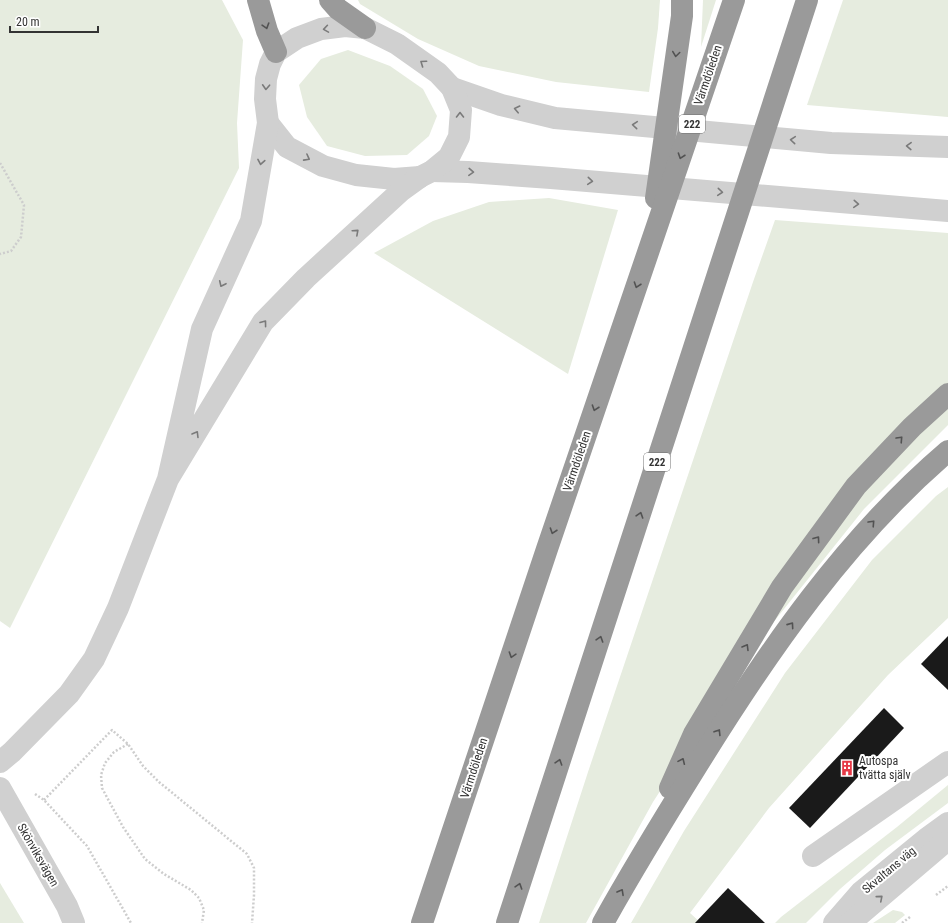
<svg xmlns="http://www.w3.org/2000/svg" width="948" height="923" font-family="'Roboto Condensed',sans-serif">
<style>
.green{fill:#e6ecdf}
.building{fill:#1a1a1a}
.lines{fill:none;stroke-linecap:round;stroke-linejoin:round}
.path{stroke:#cdcdcd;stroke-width:2.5;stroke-dasharray:2 2;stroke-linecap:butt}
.minor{stroke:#d0d0d0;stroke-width:22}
.highway{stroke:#9a9a9a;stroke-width:22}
.oneway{stroke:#525252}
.oneway2{stroke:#7a7a7a}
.labels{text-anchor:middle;stroke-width:4;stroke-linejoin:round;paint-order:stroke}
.shield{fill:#fff;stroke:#707070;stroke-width:1}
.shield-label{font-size:11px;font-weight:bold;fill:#333}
.street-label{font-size:12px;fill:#333;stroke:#fff}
.poi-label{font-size:12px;fill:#333;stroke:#fff;text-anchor:start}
</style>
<rect width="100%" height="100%" fill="#fff"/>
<g class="green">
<polygon points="0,0 222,0 243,40 237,123 239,168 10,628 0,621"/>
<polygon points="358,0 660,0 658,28 649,92 556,82 479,66 418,39 360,4"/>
<polygon points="703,0 716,0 701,47"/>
<polygon points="843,0 948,0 948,117 807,105"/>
<polygon points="348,50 390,66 423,89 437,116 429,136 407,155 365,156 327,146 307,117 299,85 321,59"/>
<polygon points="549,198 618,210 568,374 374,253 433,221 489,202"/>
<polygon points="775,220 948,233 948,425 864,509 752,649 653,802 586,923 539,923 588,772 753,282"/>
<polygon points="948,487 948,618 888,675 769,808 690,913 701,923 631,923 684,831 785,673 872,560 936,496"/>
<polygon points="948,785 948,803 885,850 840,889 806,923 775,923 781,917 897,827"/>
<polygon points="0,883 24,923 0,923"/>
<polygon points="893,910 902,912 905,915 895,923 873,923"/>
</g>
<g class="building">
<polygon points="948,636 948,690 921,664"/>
<polygon points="884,708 904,728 810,828 789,808"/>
<polygon points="728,888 765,923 695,923"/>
</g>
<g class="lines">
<g class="path">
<polyline points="0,163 24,205 21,237 11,251 0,254"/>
<polyline points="128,744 114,752 105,763 101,775 102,788 123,827 145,859 164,874 191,890 199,898 204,910 202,923"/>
<polyline points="35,794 44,800 87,846 131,923"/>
<polyline points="44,800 112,730 128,744 143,766 159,782 247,854 254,868 254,895 252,923"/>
<polyline points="936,895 948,886"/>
<polyline points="902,923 910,917"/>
</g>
<g class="minor">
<polyline points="452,88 501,105 555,118 831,143 948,147"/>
<polyline points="268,123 287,147 323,166 356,175 394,179 420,177"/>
<polyline points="432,171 468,172 551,178 948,211"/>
<polyline points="0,762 12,752 69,694 94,659 118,608 168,479 202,329 251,221 268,123 265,99 266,79 270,64 276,52 297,38 321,29 345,26 365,28 397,44 438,73 452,88 461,110 459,137 449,157 432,171 420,177 402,190 306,278 263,322 168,479"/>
<polyline points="0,788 67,906 74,923"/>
<polyline points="813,856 948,762"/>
<polyline points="834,923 861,892 926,839 948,823"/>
<polyline points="850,923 944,843"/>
</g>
<g class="highway">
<polyline points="258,0 267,31 276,52"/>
<polyline points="330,0 338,9 365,28"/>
<polyline points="656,198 682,16 682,0"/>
<polyline points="670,788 694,734 782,587 856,486 912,427 948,394"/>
<polyline points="422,923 547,549 734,0"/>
<polyline points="507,923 807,0"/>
<path d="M603,923C633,869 665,817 698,764C768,651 846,538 948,451"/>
</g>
</g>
<defs><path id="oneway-chevron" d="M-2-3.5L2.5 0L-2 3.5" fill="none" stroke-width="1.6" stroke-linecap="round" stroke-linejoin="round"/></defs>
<g class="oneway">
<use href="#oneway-chevron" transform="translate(266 26) rotate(73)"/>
<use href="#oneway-chevron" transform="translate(676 54) rotate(98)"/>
<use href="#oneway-chevron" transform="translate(681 156) rotate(109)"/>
<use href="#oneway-chevron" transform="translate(637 285) rotate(109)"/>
<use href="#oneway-chevron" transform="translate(595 408) rotate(109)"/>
<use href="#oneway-chevron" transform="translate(900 439) rotate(-47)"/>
<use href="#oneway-chevron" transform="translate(640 515) rotate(-72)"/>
<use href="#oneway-chevron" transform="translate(872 523) rotate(-47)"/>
<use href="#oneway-chevron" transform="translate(553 531) rotate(109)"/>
<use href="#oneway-chevron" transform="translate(817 539) rotate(-54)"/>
<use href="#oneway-chevron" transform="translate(791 625) rotate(-55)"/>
<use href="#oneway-chevron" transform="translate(600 639) rotate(-72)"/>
<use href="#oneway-chevron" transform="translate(746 647) rotate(-59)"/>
<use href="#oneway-chevron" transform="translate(512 655) rotate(108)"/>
<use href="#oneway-chevron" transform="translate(718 732) rotate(-58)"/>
<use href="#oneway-chevron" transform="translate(682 761) rotate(-66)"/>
<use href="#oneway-chevron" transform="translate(559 762) rotate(-72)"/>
<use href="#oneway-chevron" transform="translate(519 886) rotate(-72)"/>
<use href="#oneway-chevron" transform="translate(621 892) rotate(-61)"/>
</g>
<g class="oneway2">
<use href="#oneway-chevron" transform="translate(326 29) rotate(171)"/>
<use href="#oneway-chevron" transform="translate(423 63) rotate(-145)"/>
<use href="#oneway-chevron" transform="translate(266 87) rotate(93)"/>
<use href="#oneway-chevron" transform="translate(517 109) rotate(-167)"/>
<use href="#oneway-chevron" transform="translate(460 115) rotate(-90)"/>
<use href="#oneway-chevron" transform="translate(635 125) rotate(-175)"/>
<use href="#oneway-chevron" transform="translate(793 140) rotate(-175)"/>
<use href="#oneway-chevron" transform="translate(909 146) rotate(-178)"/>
<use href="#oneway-chevron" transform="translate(307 158) rotate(28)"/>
<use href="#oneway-chevron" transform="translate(261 162) rotate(100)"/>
<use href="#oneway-chevron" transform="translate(471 172) rotate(3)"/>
<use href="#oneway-chevron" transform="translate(590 181) rotate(5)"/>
<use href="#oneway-chevron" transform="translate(720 192) rotate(5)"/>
<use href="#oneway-chevron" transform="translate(856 204) rotate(4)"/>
<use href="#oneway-chevron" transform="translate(356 232) rotate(-42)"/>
<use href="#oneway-chevron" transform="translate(222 284) rotate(115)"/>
<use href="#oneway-chevron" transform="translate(264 323) rotate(-53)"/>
<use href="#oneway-chevron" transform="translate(196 434) rotate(-59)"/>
<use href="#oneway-chevron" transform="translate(880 898) rotate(-41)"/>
</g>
<defs>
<g id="building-bare" transform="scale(1.2)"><path d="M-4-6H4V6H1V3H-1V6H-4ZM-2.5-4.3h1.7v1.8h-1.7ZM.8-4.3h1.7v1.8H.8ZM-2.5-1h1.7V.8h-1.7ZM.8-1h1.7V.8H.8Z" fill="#e63946" stroke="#fff" stroke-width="2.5" paint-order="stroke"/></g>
</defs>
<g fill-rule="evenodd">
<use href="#building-bare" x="847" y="768"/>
</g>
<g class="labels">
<g class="shield">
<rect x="679" y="115" width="26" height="18" rx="3"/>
<rect x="644" y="453" width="26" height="18" rx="3"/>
</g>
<g class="shield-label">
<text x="692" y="128">222</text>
<text x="657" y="466">222</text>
</g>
<g class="street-label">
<text transform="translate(708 75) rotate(-71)" y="4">Värmdöleden</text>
<text transform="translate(577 461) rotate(-71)" y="4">Värmdöleden</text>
<text transform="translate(474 768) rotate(-72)" y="4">Värmdöleden</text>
<text transform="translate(38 855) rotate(60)" y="4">Skönviksvägen</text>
<text transform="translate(889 870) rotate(-40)" y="4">Skvaltans väg</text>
</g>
<g class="poi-label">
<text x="859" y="765">Autospa<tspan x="859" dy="14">tvätta själv</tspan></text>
</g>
</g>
<path d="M10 26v6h88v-6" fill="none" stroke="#333333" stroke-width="2"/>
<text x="16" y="26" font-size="12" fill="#333333" stroke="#ffffff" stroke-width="3" paint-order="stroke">20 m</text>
</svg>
